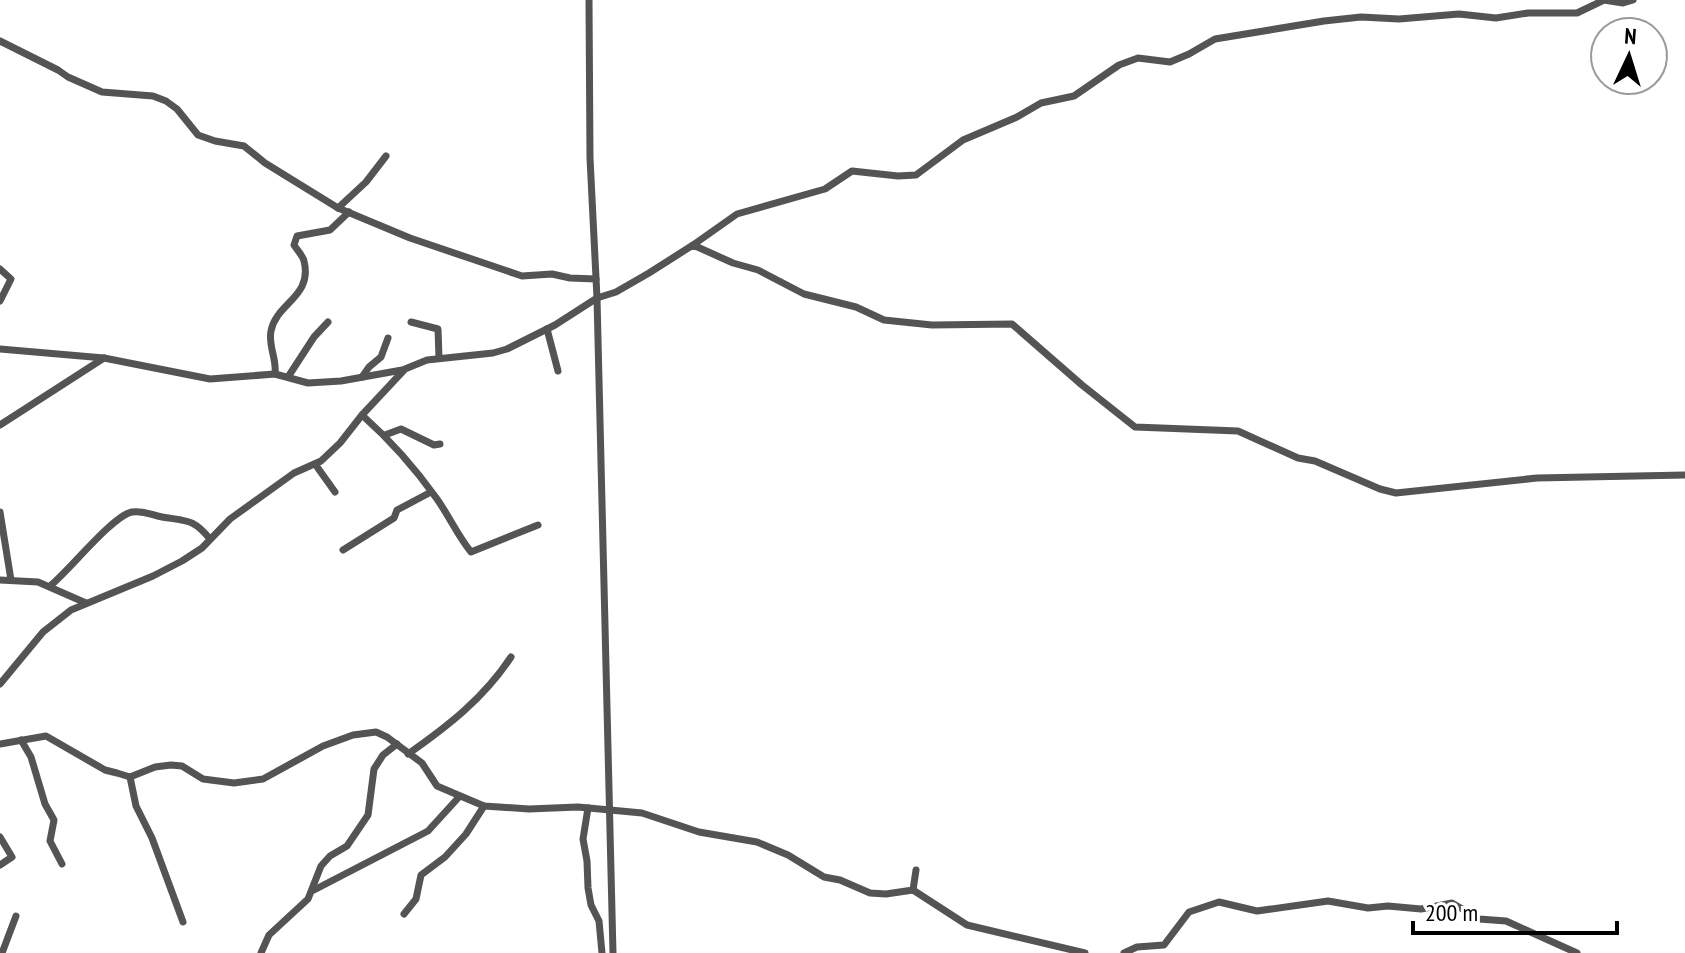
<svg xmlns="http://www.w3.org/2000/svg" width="1685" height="953" font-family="'PT Sans Narrow',sans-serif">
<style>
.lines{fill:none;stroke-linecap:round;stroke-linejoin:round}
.street{stroke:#545454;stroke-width:7}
</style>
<rect width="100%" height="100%" fill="#fff"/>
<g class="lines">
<g class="street">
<polyline points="589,0 590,158 597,298 613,953"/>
<polyline points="0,41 58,70 68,77 102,92 153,96 166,101 177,109 198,135 215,141 244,146 265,163 338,208 410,238 522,276 552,274 570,278 596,279"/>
<polyline points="338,208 366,182 386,156"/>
<polyline points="693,245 737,214 825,189 852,171 898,176 916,175 963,140 1017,117 1041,103 1074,96 1119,65 1138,58 1170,62 1189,54 1215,39 1324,21 1361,17 1399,19 1459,14 1496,18 1528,13 1577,13 1604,0 1623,3 1633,0"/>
<polyline points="0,269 11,279 0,301"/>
<polyline points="411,322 438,329 439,358"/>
<polyline points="547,329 558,371"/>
<polyline points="0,349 104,358 210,379 275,374 308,383 341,381 402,370"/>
<path d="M275,374C277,359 268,346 271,331C276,303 313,297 304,261C303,256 297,250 294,245L297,236L330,230L349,212"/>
<polyline points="288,377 314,337 328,322"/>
<polyline points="362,377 369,367 381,357 388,338"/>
<path d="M362,415C390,440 415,468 437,499C449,516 458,536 471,552L538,525"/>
<polyline points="0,425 104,358"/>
<polyline points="385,435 401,429 434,445 440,444"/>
<polyline points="315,464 335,492"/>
<polyline points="0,512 11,580"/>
<polyline points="343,550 394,518 397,510 431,492"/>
<polyline points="0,580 38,582 86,603"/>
<path d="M50,586C69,571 112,516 132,512C144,510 151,515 162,517C186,521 193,518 210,539"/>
<polyline points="0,684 43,632 71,610 153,576 182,561 202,548 230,519 294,473 321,461 340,443 362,415 405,369 427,360 493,353 507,349 555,325 597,298 616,292 649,273 693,245 733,263 758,270 804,294 856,307 884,320 932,325 1012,324 1082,385 1135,427 1238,431 1298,458 1315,461 1380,489 1396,493 1537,478 1685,475"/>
<polyline points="21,740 31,757 45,804 54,820 50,841 62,864"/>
<polyline points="0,744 46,736 105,770 117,773 130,777 155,767 171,765 182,766 203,779 234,783 263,779 323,746 353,735 376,732 387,737 422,763 437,786 484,806 529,809 578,807 642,813 699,832 757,842 788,855 824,877 840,880 870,893 886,894 913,890 916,870"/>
<path d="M408,754C448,726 484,698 511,657"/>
<polyline points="130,777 136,806 152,838 183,922"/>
<polyline points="588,808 583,839 587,861 588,888 591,905 599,921 602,953"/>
<polyline points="0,837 12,857 0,865"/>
<polyline points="314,890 428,831 459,797"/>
<polyline points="913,890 967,925 1085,953"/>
<polyline points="404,914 416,899 421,875 445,857 466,834 484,806"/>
<polyline points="2,953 16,916"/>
<polyline points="261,953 269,935 308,899 321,866 330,856 347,846 368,815 374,769 383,755 397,744"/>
<polyline points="1124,953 1137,947 1164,945 1189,912 1219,902 1257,911 1328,901 1368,908 1388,906 1421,909 1452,903 1479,919 1506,921 1577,953"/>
</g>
</g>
<g transform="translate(1629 56) rotate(4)"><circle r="38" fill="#ffffff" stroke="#999999" stroke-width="2"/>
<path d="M0-6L14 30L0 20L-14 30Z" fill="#000000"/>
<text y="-12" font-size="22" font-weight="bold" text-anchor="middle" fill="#000000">N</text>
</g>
<path d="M1413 921v12h204v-12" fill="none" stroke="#000000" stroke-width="4"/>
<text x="1425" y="921" font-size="24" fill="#000000" stroke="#ffffff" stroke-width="6" paint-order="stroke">200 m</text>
</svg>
